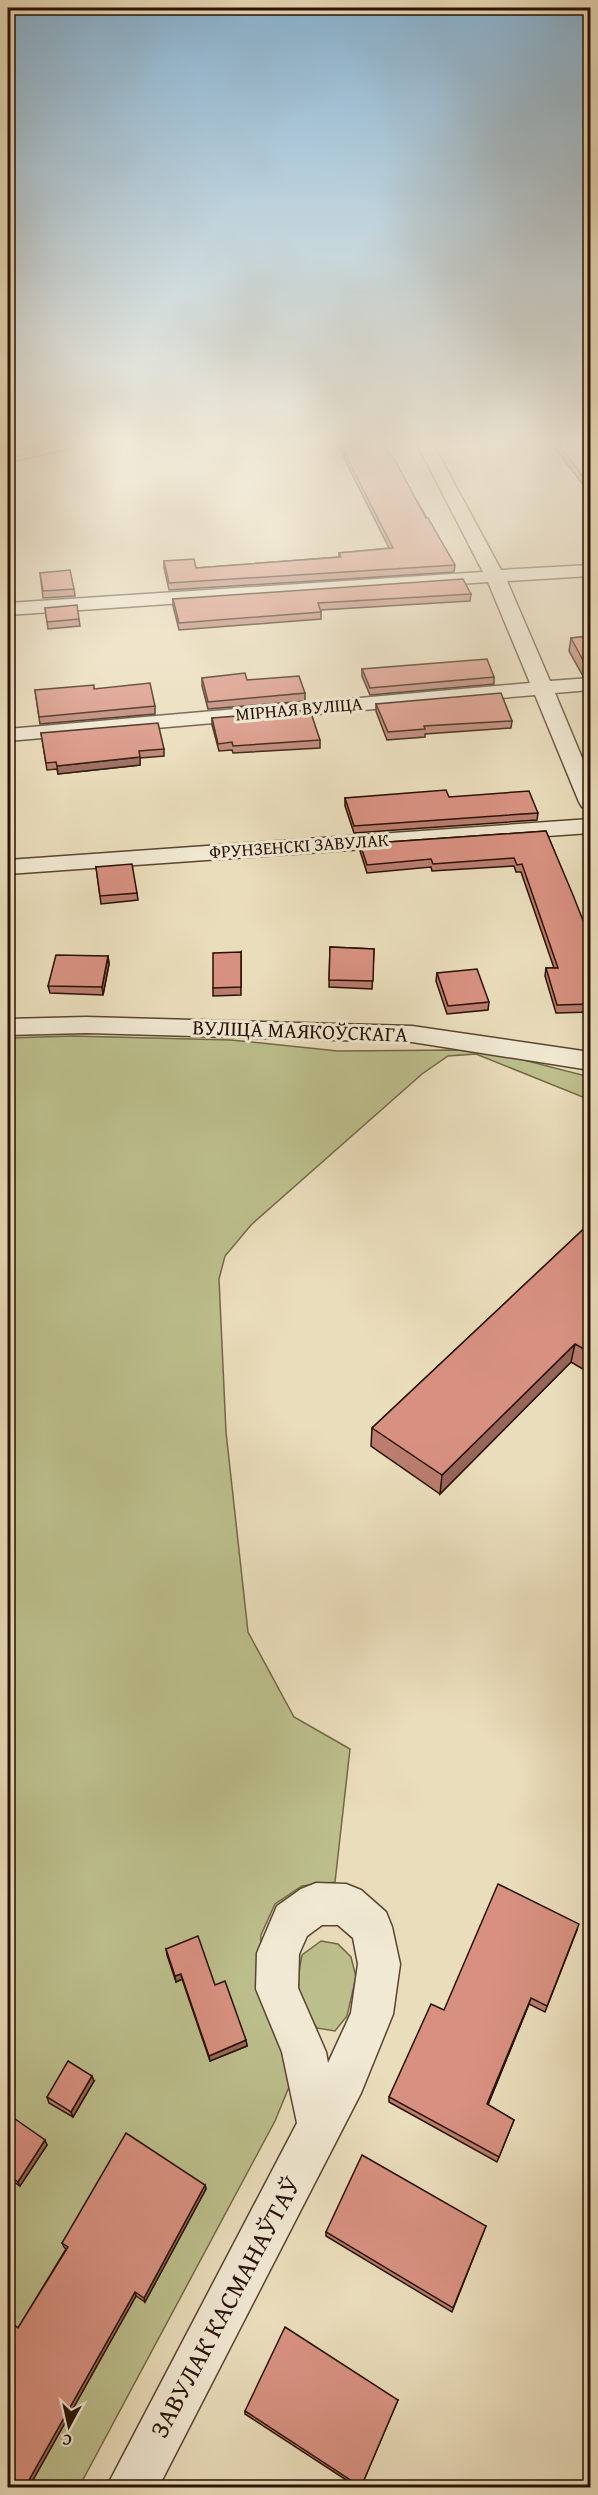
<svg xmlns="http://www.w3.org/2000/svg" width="598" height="2495" font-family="'Gentium Book Plus',serif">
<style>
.green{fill:#bcbf8c;stroke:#726846;stroke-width:1.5}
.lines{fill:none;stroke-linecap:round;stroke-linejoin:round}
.street-casing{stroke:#59442f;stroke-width:3}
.street{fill:#f1e9d3;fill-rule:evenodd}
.wall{fill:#ba7d6f;stroke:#291100;stroke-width:1.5}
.shaded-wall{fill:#97665a;stroke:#291100;stroke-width:1.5}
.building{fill:#d89181;stroke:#291100;stroke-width:1.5}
.labels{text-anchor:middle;stroke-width:6;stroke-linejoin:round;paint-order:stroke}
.far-street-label{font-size:18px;fill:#291100;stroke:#f1e9d3}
.street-label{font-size:21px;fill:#291100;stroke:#f1e9d3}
.near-street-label{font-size:26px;fill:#291100;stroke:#f1e9d3}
</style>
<rect width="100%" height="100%" fill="#eaddbb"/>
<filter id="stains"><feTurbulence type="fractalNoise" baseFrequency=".00333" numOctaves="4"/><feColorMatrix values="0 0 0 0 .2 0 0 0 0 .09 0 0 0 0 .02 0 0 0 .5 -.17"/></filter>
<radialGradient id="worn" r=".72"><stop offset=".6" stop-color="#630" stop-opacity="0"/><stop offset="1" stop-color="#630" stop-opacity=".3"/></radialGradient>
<g class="green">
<polygon points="73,1036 231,1040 338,1051 460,1050 516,1058 590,1077 590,1100 476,1054 448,1056 422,1074 251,1225 225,1256 219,1279 226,1432 248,1632 294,1717 350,1749 335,1882 302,1886 275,1904 261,1935 260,1970 287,2055 289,2087 275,2121 79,2487 8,2487 8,1038"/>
<path d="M321,1941L338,1944L351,1957L356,1977L347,2016L335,2031L317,2028C297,2000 295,1988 302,1955Z"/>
</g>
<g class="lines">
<g class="street-casing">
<g id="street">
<polygon points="46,444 78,444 76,447 8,462 8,452"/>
<polygon points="417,444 433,444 501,570 590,565 590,576 507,581 550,681 590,678 590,690 555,693 590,777 590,809 582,807 579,802 535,695 8,741 8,729 530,683 488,582 8,615 8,603 483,572"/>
<polygon points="590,819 590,833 8,874 8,860"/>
<polygon points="86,1017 412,1026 590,1052 590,1070 412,1042 86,1033 8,1035 8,1019"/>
<path d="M316,1883L346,1884L361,1890L386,1912L392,1927L400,1964L393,2014L361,2093L158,2488H106L297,2123L282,2052L256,1989L257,1953L277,1906L301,1889ZM322,1925H338L353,1938L358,1964L351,2013L328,2063L326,2052L298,1988L299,1954L307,1936Z"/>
</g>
</g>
<use href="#street" class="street"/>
</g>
<g class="wall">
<polygon points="340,444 383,444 455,565 454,572 169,590 164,568 164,561 196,568 339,557 339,553 389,548 344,458 344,454 341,451"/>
<polygon points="552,444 591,444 591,495"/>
<polygon points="40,573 74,589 75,596 43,598"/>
<polygon points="471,594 470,601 321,610 321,619 179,630 173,606 173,599"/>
<polygon points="45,608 79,619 80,626 48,629"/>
<polygon points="591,636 591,676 583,676 569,651 571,638"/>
<polygon points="362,669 494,677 494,684 370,695 362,676"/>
<polygon points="202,678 247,680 305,693 305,701 208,709 202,686"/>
<polygon points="35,690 155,706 155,714 40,724"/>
<polygon points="376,704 512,721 511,728 425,734 425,737 387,740 376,711"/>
<polygon points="212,718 320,740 320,748 233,753 232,750 219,751 212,725"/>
<polygon points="41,733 164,749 164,756 140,758 140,765 58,774 57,769 47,770"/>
<polygon points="449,797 538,813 537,820 354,833 345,806 345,798"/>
<polygon points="546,831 591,941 591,1012 556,1013 545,976 546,968 554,968 521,872 516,872 514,866 432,871 431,867 367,873 360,851 360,844"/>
<polygon points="96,867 137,893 138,900 101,904"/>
<polygon points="330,947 374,949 372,989 329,987"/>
<polygon points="241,952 241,995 213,996 213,988"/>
<polygon points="108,956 109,964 103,995 50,993 48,986"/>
<polygon points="437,973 489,1002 488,1010 447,1014 436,981"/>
<polygon points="591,1222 591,1374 571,1362 440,1494 371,1446 372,1428"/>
<polygon points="577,1930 545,2012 529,2004 488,2105 514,2120 497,2162 389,2102 389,2097 444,2010"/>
<polygon points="166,1949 215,1985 246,2040 247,2046 210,2061 182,1979 176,1982 167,1955"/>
<polygon points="94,2081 73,2117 49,2103 47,2097"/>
<polygon points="8,2114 47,2145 20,2186 8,2178"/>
<polygon points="205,2185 206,2189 145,2302 136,2296 29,2487 18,2487 8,2480 8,2320 18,2328 66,2249 64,2247 62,2243"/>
<polygon points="486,2226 452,2312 326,2236 326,2232"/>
<polygon points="398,2400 361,2487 357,2487 245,2414 245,2411"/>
</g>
<g class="shaded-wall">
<polygon points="140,757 140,765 58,774 57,766"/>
<polygon points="108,956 109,964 103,995 102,987"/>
<polygon points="575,1344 571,1362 440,1494 442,1475"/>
<polygon points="181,1974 182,1979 176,1982 175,1976"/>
<polygon points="531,1998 529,2004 486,2109 487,2104"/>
<polygon points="246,2040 247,2046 210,2061 209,2056"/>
<polygon points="92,2076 94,2081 73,2117 71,2112"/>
<polygon points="45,2140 47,2145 20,2186 18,2182"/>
<polygon points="205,2185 206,2189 145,2302 144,2298"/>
<polygon points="135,2292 136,2296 29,2487 25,2487"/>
</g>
<g class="building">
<polygon points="341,444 383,444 397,464 426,518 428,518 455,565 169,583 164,561 194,559 196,568 341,557 339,553 393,548 344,452 346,451"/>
<polygon points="558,444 591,444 591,487"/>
<polygon points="70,570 74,589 43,591 40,573"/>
<polygon points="463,579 471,594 318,603 321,612 179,623 173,599"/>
<polygon points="77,605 79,619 47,622 45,608"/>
<polygon points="591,636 591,664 585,664 571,638"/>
<polygon points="487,659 494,677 370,688 362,669"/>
<polygon points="245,673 247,680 299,676 305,693 208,702 202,678"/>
<polygon points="150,683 155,706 39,717 35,690 94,685 94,689"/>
<polygon points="501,693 512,721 424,726 425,729 388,732 376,704"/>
<polygon points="310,710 320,740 233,746 232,742 218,744 212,718"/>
<polygon points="158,723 164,749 139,751 140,757 57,766 56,762 46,763 41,733"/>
<polygon points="446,790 449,797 529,791 538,813 354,826 345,798"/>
<polygon points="546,831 573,895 591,941 591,1004 557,1005 546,968 558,968 522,864 517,865 514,858 433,864 431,859 367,865 360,844"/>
<polygon points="132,864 137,893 100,896 96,867"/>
<polygon points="330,947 374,949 373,981 329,980"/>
<polygon points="241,952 241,987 213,988 213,953"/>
<polygon points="56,955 108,956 102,987 48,986"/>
<polygon points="477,969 489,1002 448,1006 437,973"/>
<polygon points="591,1222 591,1353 575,1344 442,1475 372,1428"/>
<polygon points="498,1884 579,1924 547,2006 531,1998 487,2104 514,2120 499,2157 389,2097 431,2004 444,2010"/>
<polygon points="198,1936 215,1985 225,1981 246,2040 209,2056 181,1974 175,1976 166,1949"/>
<polygon points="68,2061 92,2076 71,2112 47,2097"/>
<polygon points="8,2114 45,2140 18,2182 8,2174"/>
<polygon points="126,2133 205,2185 144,2298 135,2292 25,2487 19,2487 8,2479 8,2320 18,2328 68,2247 62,2243"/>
<polygon points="362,2155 486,2226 453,2308 326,2232"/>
<polygon points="285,2327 398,2400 361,2487 245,2411"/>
</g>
<linearGradient id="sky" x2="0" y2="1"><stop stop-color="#89b6d6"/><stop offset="0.56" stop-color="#f6f0e0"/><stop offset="1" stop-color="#f6f0e0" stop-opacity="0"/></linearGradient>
<rect width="598" height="793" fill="url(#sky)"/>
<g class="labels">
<g class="far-street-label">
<text transform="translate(299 709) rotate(-5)" y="6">МІРНАЯ ВУЛІЦА</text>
<text transform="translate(299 846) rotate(-4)" y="6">ФРУНЗЕНСКІ ЗАВУЛАК</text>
</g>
<g class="street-label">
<text transform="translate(300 1031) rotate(2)" y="7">ВУЛІЦА МАЯКОЎСКАГА</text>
</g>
<g class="near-street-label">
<text transform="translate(225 2307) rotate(-62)" y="9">ЗАВУЛАК КАСМАНАЎТАЎ</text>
</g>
</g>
<rect width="598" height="2495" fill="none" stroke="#eaddbb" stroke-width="30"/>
<rect x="9" y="9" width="580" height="2477" fill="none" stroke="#291100" stroke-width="3"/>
<rect x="15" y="15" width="568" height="2465" fill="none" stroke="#291100" stroke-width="1.5"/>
<g transform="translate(69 2426) rotate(188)" stroke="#f1e9d3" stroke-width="4.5" paint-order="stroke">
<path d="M0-4.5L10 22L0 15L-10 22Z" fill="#291100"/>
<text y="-9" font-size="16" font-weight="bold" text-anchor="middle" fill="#291100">С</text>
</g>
<rect width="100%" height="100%" filter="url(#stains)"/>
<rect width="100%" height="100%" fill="url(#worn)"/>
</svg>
